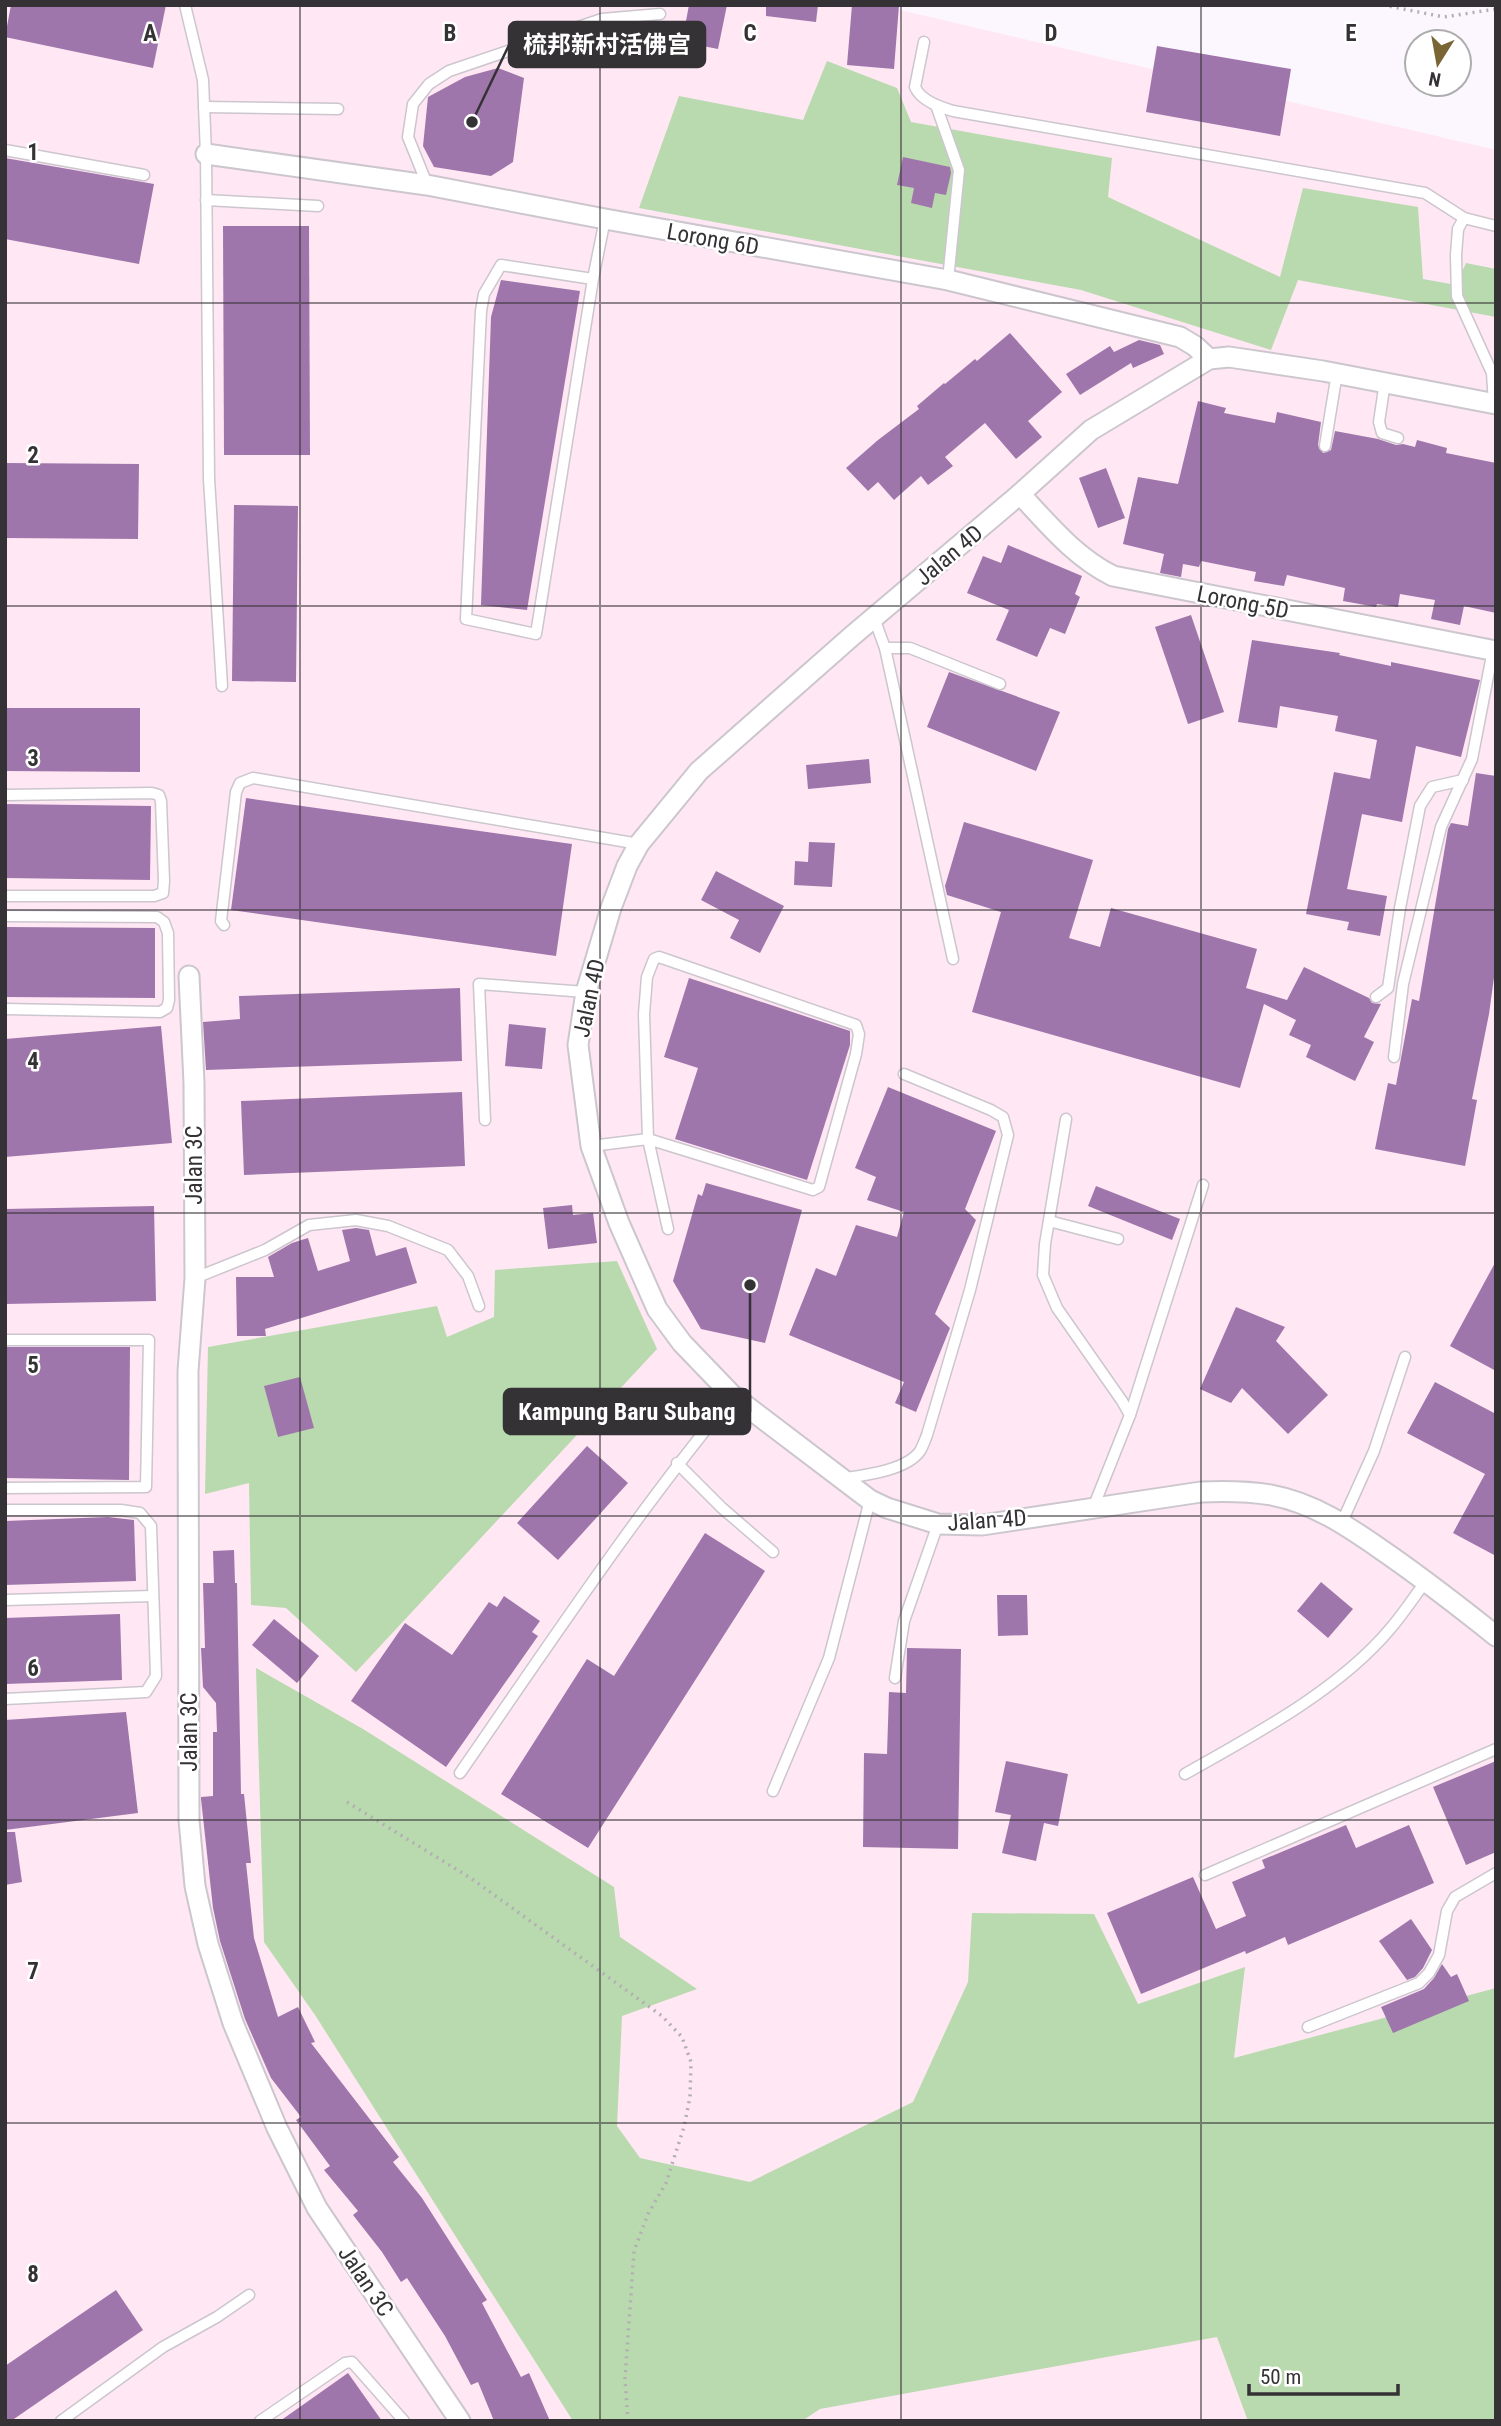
<svg xmlns="http://www.w3.org/2000/svg" width="1501" height="2426" font-family="'Roboto Condensed','Noto Sans SC',sans-serif">
<style>
.industrial{fill:#ffe7f3}
.green{fill:#b9daae}
.building{fill:#9f76ab}
.lines{fill:none;stroke-linecap:round;stroke-linejoin:round}
.service-casing{stroke:#ccc6ce;stroke-width:13}
.minor-casing{stroke:#ccc6ce;stroke-width:23}
.path{stroke:#b3aeb4;stroke-width:3.5;stroke-dasharray:2 5;stroke-linecap:butt}
.service{stroke:#fff;stroke-width:10}
.minor{stroke:#fff;stroke-width:19}
.grid{fill:none;stroke:#353235;stroke-width:2;stroke-opacity:0.55}
.labels{text-anchor:middle;stroke-width:5;stroke-linejoin:round;paint-order:stroke}
.street-label{font-size:23px;fill:#353235;stroke:#fff}
.grid-label{font-size:23px;text-anchor:middle;font-weight:bold;fill:#353235;stroke:#fff;stroke-width:5;stroke-linejoin:round;paint-order:stroke}
.leader{fill:none;stroke:#353235;stroke-width:2.5}
.callout-dot{fill:#353235;stroke:#fff;stroke-width:2.5}
.callout{fill:#353235;stroke:#353235;stroke-width:2.5}
.callout-label{font-size:24px;text-anchor:middle;font-weight:bold;fill:#fff}
</style>
<rect width="100%" height="100%" fill="#fcf6fe"/>
<polygon class="industrial" points="5,5 879,5 1496,150 1496,2421 5,2421"/>
<g class="green">
<polygon points="827,61 897,88 911,122 1112,158 1108,197 1280,277 1303,188 1418,207 1423,279 1456,285 1466,263 1496,269 1496,317 1298,280 1271,350 1081,290 639,208 679,96 803,120"/>
<polygon points="617,1261 657,1349 356,1672 286,1608 251,1605 249,1483 205,1494 208,1347 437,1306 447,1337 494,1317 495,1270"/>
<polygon points="256,1668 363,1729 614,1887 620,1937 697,1989 622,2016 617,2126 640,2158 750,2182 913,2102 968,1982 972,1913 1094,1914 1138,2004 1245,1967 1234,2058 1496,1988 1496,2421 1248,2421 1217,2337 820,2409 802,2421 573,2421 315,2015 264,1942"/>
</g>
<g class="building">
<polygon points="11,5 166,5 153,68 5,37"/>
<polygon points="689,5 727,5 718,49 682,42"/>
<polygon points="766,5 818,5 816,22 766,16"/>
<polygon points="852,5 899,5 894,69 847,65"/>
<polygon points="1157,46 1291,69 1280,136 1146,112"/>
<polygon points="498,68 524,78 513,162 491,176 434,167 423,146 428,97 465,77"/>
<polygon points="903,157 950,167 951,173 946,195 935,193 932,208 911,203 914,188 897,185"/>
<polygon points="5,158 154,184 139,264 5,239"/>
<polygon points="223,226 309,226 310,455 224,455"/>
<polygon points="501,280 580,291 527,610 481,605 491,317"/>
<polygon points="1010,333 1062,392 1028,421 1042,437 1016,459 985,423 945,457 953,466 928,485 921,476 894,500 878,482 868,491 846,468 878,440 919,409 917,406 944,383 945,384 975,359 977,361"/>
<polygon points="1139,340 1160,345 1164,354 1133,368 1131,363 1080,395 1066,374 1110,346 1114,352"/>
<polygon points="1198,401 1226,408 1224,413 1275,423 1277,412 1321,422 1318,445 1323,453 1331,450 1335,431 1378,439 1396,445 1403,444 1415,447 1417,440 1447,448 1446,453 1496,463 1496,613 1464,606 1460,625 1431,619 1435,600 1400,594 1398,607 1377,604 1376,607 1343,601 1345,588 1287,575 1284,586 1254,581 1256,572 1201,561 1199,567 1183,564 1181,577 1160,573 1164,554 1123,544 1138,477 1178,484"/>
<polygon points="5,463 139,464 138,539 5,538"/>
<polygon points="1106,468 1125,518 1098,528 1079,478"/>
<polygon points="234,505 298,506 296,682 232,681"/>
<polygon points="1008,545 1082,576 1075,594 1080,597 1065,634 1050,628 1037,657 996,640 1009,610 967,593 983,556 1001,563"/>
<polygon points="1191,615 1224,712 1188,724 1155,627"/>
<polygon points="1252,640 1340,653 1339,655 1391,666 1391,662 1480,680 1461,757 1416,746 1402,822 1362,814 1347,889 1387,896 1380,936 1347,930 1349,922 1306,914 1334,772 1370,779 1377,740 1335,731 1338,716 1280,706 1277,728 1238,722"/>
<polygon points="949,672 1060,712 1036,771 927,727"/>
<polygon points="5,708 140,708 140,772 5,771"/>
<polygon points="869,759 871,783 808,789 806,765"/>
<polygon points="1476,773 1496,776 1496,963 1489,1014 1472,1099 1477,1100 1465,1166 1375,1149 1388,1083 1396,1085 1412,999 1419,1001 1448,829 1451,823 1468,826"/>
<polygon points="246,798 572,844 556,956 231,910"/>
<polygon points="5,804 151,806 150,880 5,878"/>
<polygon points="964,822 1093,860 1069,938 1100,947 1111,908 1257,949 1246,988 1287,1000 1304,967 1369,998 1372,1003 1381,1004 1364,1037 1374,1042 1355,1081 1306,1057 1311,1045 1289,1035 1296,1020 1264,1004 1240,1088 972,1012 1001,912 947,895 945,886"/>
<polygon points="809,842 835,843 832,887 794,885 795,861 808,862"/>
<polygon points="716,871 784,906 760,953 730,938 739,920 701,900"/>
<polygon points="5,927 155,928 155,998 5,997"/>
<polygon points="689,978 850,1031 850,1045 807,1180 675,1139 698,1068 664,1057"/>
<polygon points="460,988 462,1061 206,1070 203,1022 240,1019 239,996"/>
<polygon points="509,1024 546,1028 542,1069 505,1066"/>
<polygon points="161,1026 172,1143 5,1157 5,1039"/>
<polygon points="888,1087 996,1131 965,1209 976,1220 935,1314 950,1328 916,1412 895,1403 904,1382 789,1335 816,1268 836,1276 856,1225 897,1237 904,1212 867,1200 876,1177 855,1168"/>
<polygon points="462,1092 465,1166 244,1175 241,1101"/>
<polygon points="706,1183 802,1210 765,1343 701,1329 673,1281 698,1194 702,1196"/>
<polygon points="1096,1186 1180,1219 1172,1240 1088,1206"/>
<polygon points="572,1205 573,1215 593,1213 597,1243 548,1249 543,1208"/>
<polygon points="154,1206 156,1301 5,1304 5,1209"/>
<polygon points="356,1228 369,1230 376,1256 406,1247 417,1283 265,1329 266,1336 237,1336 236,1277 274,1277 268,1257 292,1243 308,1238 318,1271 350,1261 342,1230"/>
<polygon points="1496,1261 1496,1371 1450,1346"/>
<polygon points="1236,1307 1285,1327 1276,1341 1328,1395 1288,1434 1242,1388 1231,1403 1200,1389"/>
<polygon points="5,1347 130,1347 129,1480 5,1478"/>
<polygon points="300,1377 314,1428 278,1437 264,1386"/>
<polygon points="1435,1382 1496,1414 1496,1556 1453,1533 1485,1474 1407,1433"/>
<polygon points="587,1446 628,1483 558,1560 517,1523"/>
<polygon points="108,1517 134,1520 136,1581 5,1585 5,1521"/>
<polygon points="705,1533 765,1571 588,1848 501,1794 587,1659 614,1676"/>
<polygon points="234,1550 235,1583 237,1583 241,1794 244,1794 251,1863 246,1863 254,1938 278,2017 298,2007 315,2042 311,2043 399,2157 393,2162 422,2198 487,2300 482,2303 521,2377 529,2373 550,2421 494,2421 478,2382 471,2385 445,2336 407,2278 401,2282 382,2252 353,2215 358,2211 324,2170 330,2166 296,2120 301,2117 271,2078 245,2019 220,1941 213,1908 201,1799 201,1797 213,1796 213,1732 217,1732 216,1703 203,1687 201,1648 205,1648 203,1583 214,1583 213,1551"/>
<polygon points="1321,1582 1353,1609 1328,1638 1297,1611"/>
<polygon points="997,1595 1027,1595 1028,1635 998,1636"/>
<polygon points="504,1596 540,1621 532,1632 538,1636 446,1767 351,1701 405,1623 452,1655 489,1602 497,1607"/>
<polygon points="120,1614 122,1680 5,1684 5,1618"/>
<polygon points="274,1619 319,1656 297,1683 252,1645"/>
<polygon points="907,1648 961,1649 958,1849 863,1847 864,1753 887,1754 889,1692 906,1693"/>
<polygon points="126,1712 138,1813 5,1830 5,1720"/>
<polygon points="1006,1761 1068,1774 1058,1826 1044,1823 1036,1861 1002,1853 1011,1815 995,1812"/>
<polygon points="1496,1761 1496,1852 1466,1865 1433,1787"/>
<polygon points="1346,1825 1356,1848 1409,1825 1434,1883 1288,1945 1285,1937 1246,1954 1245,1951 1141,1994 1107,1913 1193,1877 1216,1929 1246,1916 1232,1882 1265,1868 1262,1860"/>
<polygon points="5,1832 15,1832 22,1882 5,1885"/>
<polygon points="1411,1919 1432,1950 1423,1968 1415,1977 1407,1980 1379,1941"/>
<polygon points="1442,1964 1451,1977 1457,1974 1469,2001 1393,2033 1381,2007 1424,1989 1434,1978"/>
<polygon points="116,2290 143,2330 11,2421 5,2421 5,2366"/>
<polygon points="348,2373 382,2421 280,2421"/>
</g>
<g class="lines">
<g class="service-casing">
<g id="service">
<polyline points="185,5 203,80 206,154 209,479 222,686"/>
<path d="M924,42L915,87C921,101 940,107 953,111L1425,193L1464,218L1496,226"/>
<polyline points="936,105 959,170 948,280"/>
<polyline points="204,107 338,109"/>
<polyline points="5,150 144,175"/>
<polyline points="427,184 408,137 413,104 429,84 449,71 602,19 660,14"/>
<polyline points="206,200 318,206"/>
<polyline points="1464,218 1458,229 1456,255 1457,296 1492,373 1494,403"/>
<polyline points="593,279 501,265 484,294 481,311 466,619 536,634 593,279 605,219"/>
<polyline points="1385,382 1379,422 1382,433 1398,438"/>
<polyline points="1325,446 1337,373"/>
<polyline points="874,618 885,648 953,959"/>
<polyline points="885,648 910,648 1000,684"/>
<polyline points="5,795 152,793 159,795 161,801 164,881 163,893 154,896 5,896"/>
<polyline points="5,916 157,917 164,922 168,933 169,1000 167,1008 160,1012 5,1009"/>
<polyline points="224,925 221,921 236,792 240,783 253,778 639,844"/>
<polyline points="1376,997 1388,988 1400,908 1420,806 1432,787 1463,780"/>
<polyline points="1394,1057 1403,984 1441,827 1472,759 1493,650"/>
<polyline points="1066,1119 1045,1244 1043,1275 1057,1308 1122,1401 1130,1415"/>
<polyline points="485,1120 479,984 586,992"/>
<polyline points="591,1146 648,1139 813,1190 819,1187 856,1054 859,1034 856,1025 659,957 654,959 647,977 644,1014 648,1139 668,1229"/>
<polyline points="1049,1221 1118,1239"/>
<polyline points="195,1278 265,1250 309,1225 356,1220 388,1226 448,1250 468,1276 479,1306"/>
<polyline points="5,1340 149,1340 146,1487 5,1488"/>
<polyline points="677,1463 722,1508 773,1552"/>
<path d="M845,1478C866,1475 907,1470 920,1451C923,1446 925,1440 927,1435L970,1290L1008,1135L1003,1117L991,1110L904,1074"/>
<polyline points="1093,1508 1130,1415 1203,1185"/>
<polyline points="5,1510 121,1510 140,1513 151,1526 156,1676 146,1692 5,1699"/>
<polyline points="1342,1522 1374,1451 1405,1357"/>
<polyline points="5,1600 153,1596"/>
<polyline points="895,1678 904,1621 938,1524"/>
<path d="M460,1773C548,1646 634,1516 733,1396"/>
<path d="M1185,1774C1254,1735 1339,1690 1390,1629C1403,1614 1414,1597 1426,1581"/>
<polyline points="773,1791 829,1658 870,1500"/>
<polyline points="1205,1875 1496,1749"/>
<polyline points="1308,2027 1419,1983 1429,1973 1439,1955 1447,1911 1455,1897 1496,1873"/>
<polyline points="61,2421 163,2347 217,2317 249,2295"/>
<polyline points="260,2421 345,2363 352,2362 404,2421"/>
</g>
</g>
<g class="minor-casing">
<g id="minor">
<polyline points="206,154 427,185 605,219 948,280 1180,337 1195,346 1209,359"/>
<path d="M1496,404L1323,371L1229,357L1209,359L1091,430L1020,494L852,636L699,771L639,844L627,866L611,908L586,992L578,1045L591,1146L619,1223L657,1309L682,1343L733,1396L870,1500L887,1508L938,1524L982,1525L1201,1492C1225,1491 1247,1491 1271,1495C1316,1503 1353,1530 1389,1555C1426,1581 1461,1608 1496,1636"/>
<path d="M1020,494C1049,525 1075,557 1113,576L1496,651"/>
<polyline points="189,976 194,1083 195,1278 188,1371 189,1820 195,1886 208,1944 233,2023 277,2128 317,2208 460,2421"/>
</g>
</g>
<g class="path">
<polyline points="1383,5 1444,17 1496,9"/>
<polyline points="347,1802 472,1879 662,2016 682,2037 691,2062 690,2097 684,2127 666,2183 648,2214 634,2251 625,2379 628,2421"/>
</g>
<use href="#service" class="service"/>
<use href="#minor" class="minor"/>
</g>
<path class="grid" d="M300,5V2421M600,5V2421M901,5V2421M1201,5V2421M5,303H1496M5,606H1496M5,910H1496M5,1213H1496M5,1516H1496M5,1820H1496M5,2123H1496"/>
<g class="labels">
<g class="street-label">
<text transform="translate(713 239) rotate(10)" y="8">Lorong 6D</text>
<text transform="translate(949 555) rotate(-40)" y="8">Jalan 4D</text>
<text transform="translate(1243 602) rotate(11)" y="8">Lorong 5D</text>
<text transform="translate(589 998) rotate(-78)" y="8">Jalan 4D</text>
<text transform="translate(194 1165) rotate(-90)" y="8">Jalan 3C</text>
<text transform="translate(987 1520) rotate(-4)" y="8">Jalan 4D</text>
<text transform="translate(189 1732) rotate(-90)" y="8">Jalan 3C</text>
<text transform="translate(366 2281) rotate(56)" y="8">Jalan 3C</text>
</g>
</g>
<g class="grid-label">
<text x="150" y="41">A</text>
<text x="450" y="41">B</text>
<text x="750" y="41">C</text>
<text x="1051" y="41">D</text>
<text x="1351" y="41">E</text>
<text x="33" y="160">1</text>
<text x="33" y="463">2</text>
<text x="33" y="766">3</text>
<text x="33" y="1069">4</text>
<text x="33" y="1373">5</text>
<text x="33" y="1676">6</text>
<text x="33" y="1979">7</text>
<text x="33" y="2282">8</text>
</g>
<path class="leader" d="M472 122L509 45M750 1285L750 1412"/>
<g class="callout-dot">
<circle cx="472" cy="122" r="7"/>
<circle cx="750" cy="1285" r="7"/>
</g>
<g class="callout">
<rect x="509" y="22" width="196" height="45" rx="7"/>
<rect x="504" y="1389" width="246" height="45" rx="7"/>
</g>
<g class="callout-label">
<text x="607" y="53">梳邦新村活佛宫</text>
<text x="627" y="1420">Kampung Baru Subang</text>
</g>
<rect width="1501" height="2426" fill="none" stroke="#353235" stroke-width="14"/>
<g transform="translate(1438 63) rotate(191)"><circle r="33" fill="#ffffff" stroke="#aeadae" stroke-width="2"/>
<path d="M0-5L12 26L0 18L-12 26Z" fill="#7a6535"/>
<text y="-10" font-size="19" font-weight="bold" text-anchor="middle" fill="#353235">N</text>
</g>
<path d="M1249 2384v10h149v-10" fill="none" stroke="#353235" stroke-width="3.5"/>
<text x="1260" y="2384" font-size="21" fill="#353235" stroke="#ffffff" stroke-width="5" paint-order="stroke">50 m</text>
</svg>
